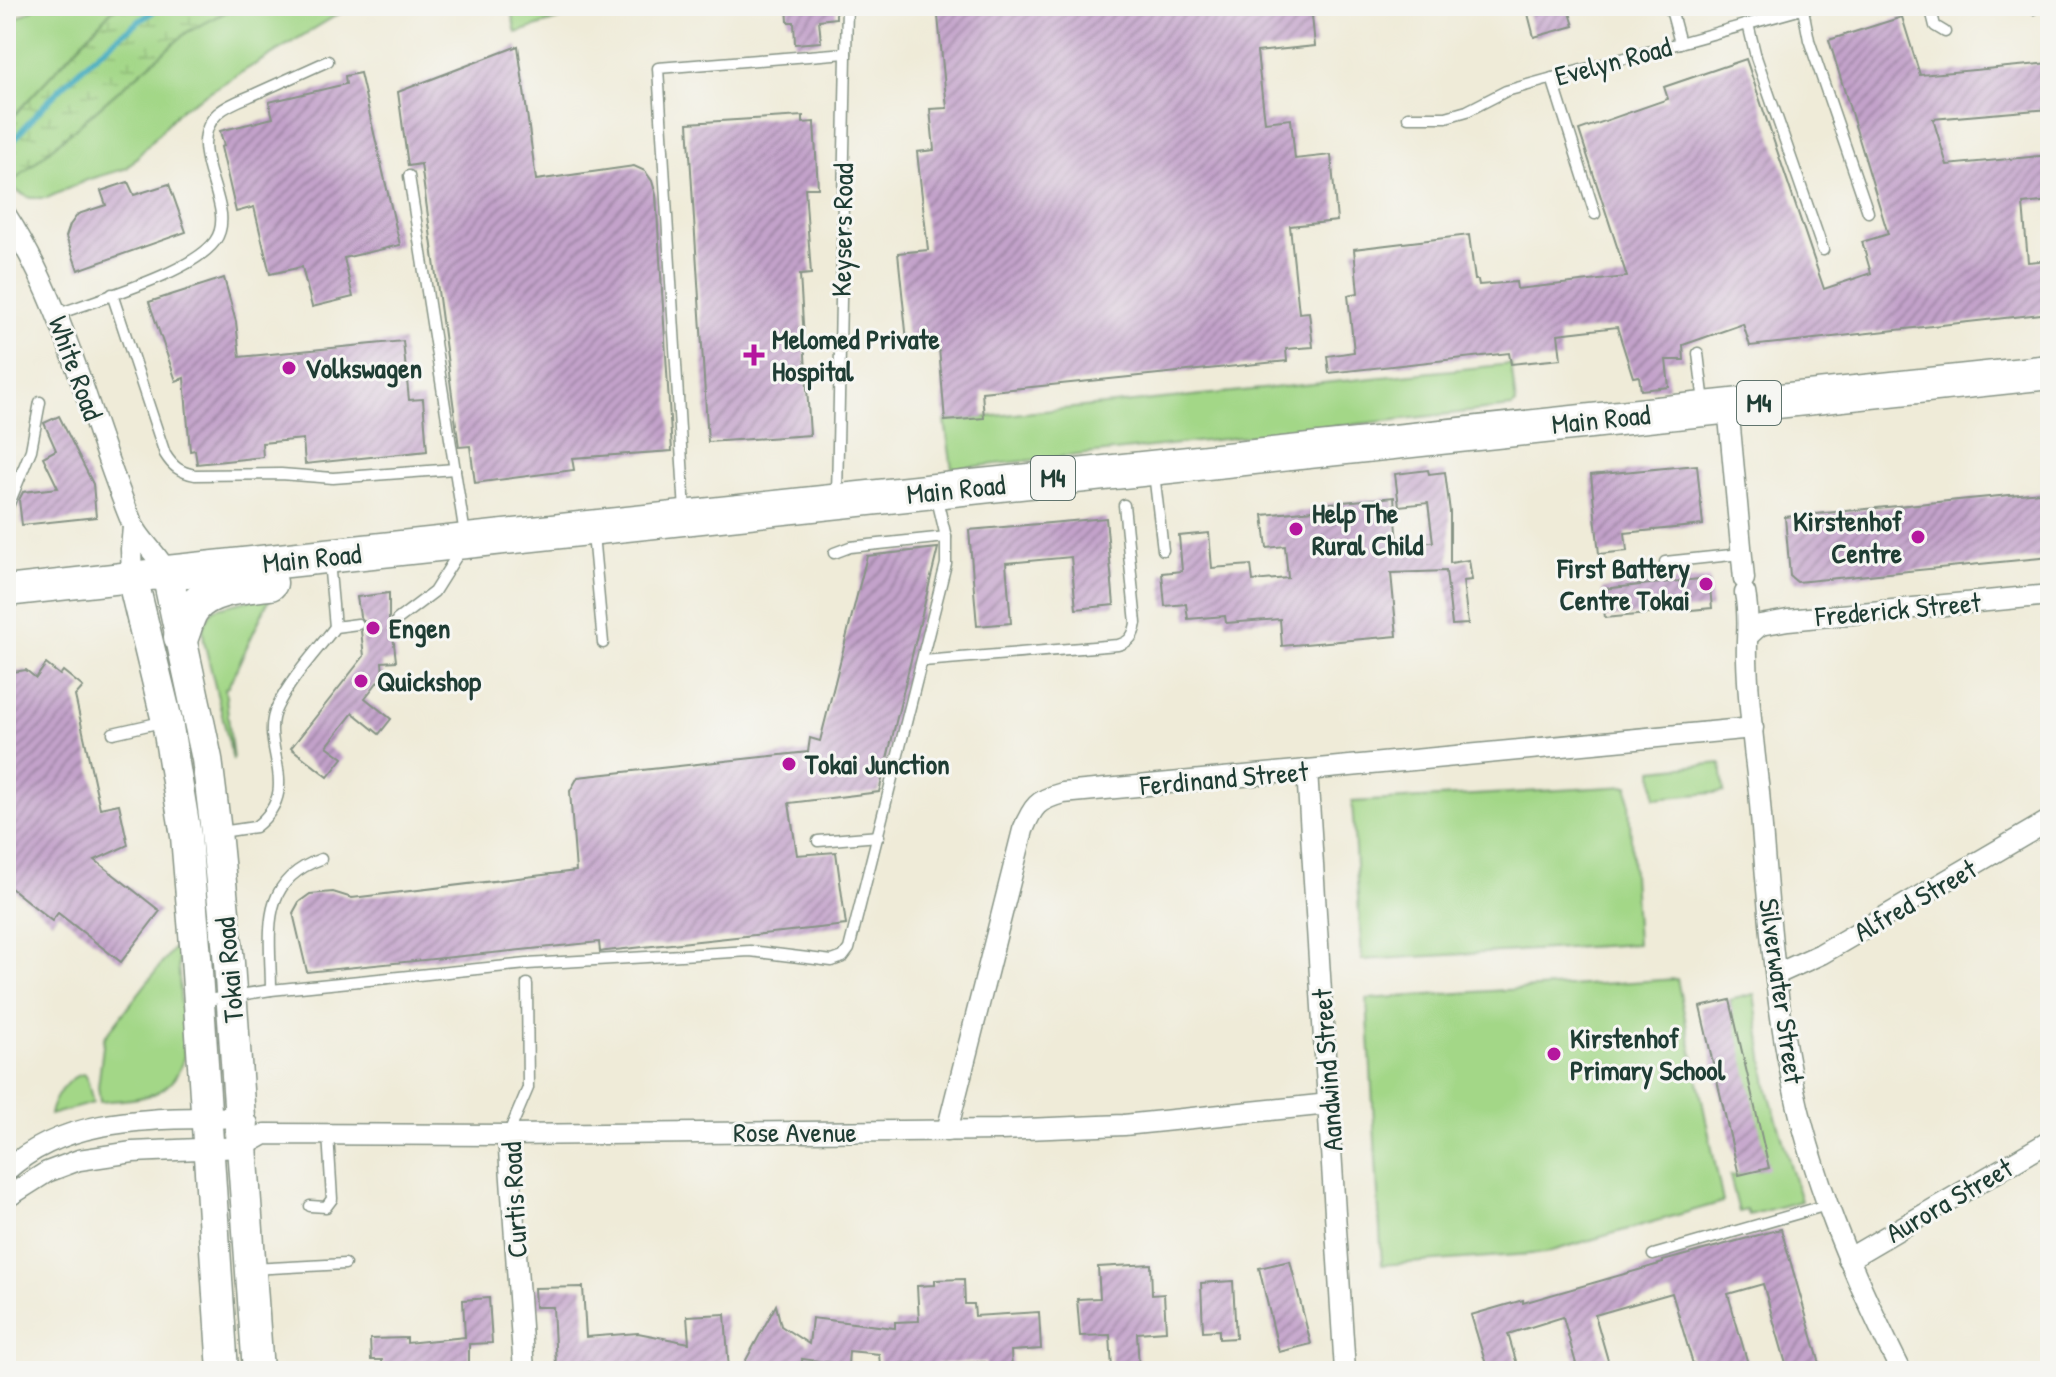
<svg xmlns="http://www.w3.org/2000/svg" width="2056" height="1377" font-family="'Patrick Hand',sans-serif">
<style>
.green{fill:#a3d787;stroke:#618a5e;stroke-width:2}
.wetland{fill:url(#wetland-marsh);stroke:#618a5e;stroke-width:2}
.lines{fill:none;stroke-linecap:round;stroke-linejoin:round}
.stream{stroke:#3fabbf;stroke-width:6}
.building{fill:url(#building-hatch)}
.lane-casing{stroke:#879486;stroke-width:13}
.street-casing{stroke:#879486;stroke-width:23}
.secondary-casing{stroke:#879486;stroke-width:33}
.primary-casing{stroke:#879486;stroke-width:37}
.lane{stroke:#fff;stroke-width:10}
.street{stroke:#fff;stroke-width:20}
.secondary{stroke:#fff;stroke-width:30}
.primary{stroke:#fff;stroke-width:34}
.poi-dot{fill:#b5179e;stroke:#f6f6f2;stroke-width:3}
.labels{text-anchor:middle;stroke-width:6;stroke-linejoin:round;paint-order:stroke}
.shield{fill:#f6f6f2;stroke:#60746d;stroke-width:2}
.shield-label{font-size:26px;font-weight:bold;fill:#1f3d34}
.street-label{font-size:28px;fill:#1f3d34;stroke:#f6f6f2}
.poi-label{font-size:28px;font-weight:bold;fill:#1f3d34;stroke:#f6f6f2;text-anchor:start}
</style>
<defs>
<pattern id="wetland-marsh" width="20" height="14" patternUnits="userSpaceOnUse" patternTransform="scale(2)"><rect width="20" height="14" fill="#a3d787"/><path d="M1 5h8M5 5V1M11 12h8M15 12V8" fill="none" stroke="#8cb975"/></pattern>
<pattern id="building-hatch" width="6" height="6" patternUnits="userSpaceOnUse" patternTransform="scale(2)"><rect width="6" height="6" fill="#c3a2ca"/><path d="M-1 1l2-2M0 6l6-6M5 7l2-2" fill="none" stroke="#9e85a5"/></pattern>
</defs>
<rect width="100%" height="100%" fill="#f6f6f2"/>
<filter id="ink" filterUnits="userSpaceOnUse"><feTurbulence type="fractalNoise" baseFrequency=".0125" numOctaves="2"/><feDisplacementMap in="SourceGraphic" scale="16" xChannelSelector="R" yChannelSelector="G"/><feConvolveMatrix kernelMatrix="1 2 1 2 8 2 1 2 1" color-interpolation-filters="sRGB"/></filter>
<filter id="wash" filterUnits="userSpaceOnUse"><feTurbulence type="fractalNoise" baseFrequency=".006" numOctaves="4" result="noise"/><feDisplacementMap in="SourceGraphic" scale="32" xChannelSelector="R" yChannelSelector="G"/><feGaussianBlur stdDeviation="1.8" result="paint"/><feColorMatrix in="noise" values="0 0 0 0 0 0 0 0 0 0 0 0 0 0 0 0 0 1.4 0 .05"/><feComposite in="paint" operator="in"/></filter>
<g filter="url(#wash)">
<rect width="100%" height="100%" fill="#efebd8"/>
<g class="green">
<polygon points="39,6 119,6 111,11 6,124 6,24"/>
<polygon points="237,6 344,6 345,10 181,109 127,168 87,180 47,198 30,198 18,192 10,184 187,32"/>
<polygon points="510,6 601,6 516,33"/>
<polygon points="1511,364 1516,404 1512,407 952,469 945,421"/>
<polygon points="271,595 228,687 225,688 233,760 204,641 203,627 213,609"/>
<polygon points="1721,763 1724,792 1655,798 1653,770"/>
<polygon points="1628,786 1637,944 1362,960 1352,802"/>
<path d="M177,944L184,1056C173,1101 138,1098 100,1102L98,1087L104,1038Z"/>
<polygon points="1677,979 1723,1202 1545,1253 1382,1265 1367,999"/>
<polygon points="1754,994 1767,1086 1801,1201 1749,1215 1747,1210 1739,1212 1730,1176 1739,1175 1730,1000"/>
<path d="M84,1074L88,1082L93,1103L50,1115C52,1100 68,1075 84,1074Z"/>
</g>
<polygon class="wetland" points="119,6 237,6 187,32 10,184 6,179 6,124 111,11"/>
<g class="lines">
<path class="stream" d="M6,150C50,94 101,46 161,6"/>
</g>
<g id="blocks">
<g class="building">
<polygon points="787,6 836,6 836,18 819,20 821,42 795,44 794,22 788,22"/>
<polygon points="937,6 1311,6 1315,46 1257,52 1265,122 1291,119 1295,159 1331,155 1337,221 1290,226 1299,313 1309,312 1313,347 1286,349 1287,361 982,392 984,418 945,421 939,348 908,351 898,253 928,250 917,152 934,150 930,109 947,108"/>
<polygon points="1526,6 1568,6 1574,26 1534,37"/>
<polygon points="1902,17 1920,75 2050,63 2050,109 1933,119 1947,165 2050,155 2050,201 2023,204 2028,262 2050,260 2050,313 1750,346 1743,324 1683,345 1684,360 1666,360 1669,387 1641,390 1639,376 1633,377 1617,327 1558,334 1561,359 1511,364 1509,353 1329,373 1327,356 1354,352 1348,295 1358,293 1354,249 1469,235 1475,280 1478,280 1479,285 1516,282 1517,289 1627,277 1579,130 1668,99 1664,87 1746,59 1824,289 1871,273 1862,242 1888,234 1829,40"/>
<polygon points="518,46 536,180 634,166 645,171 652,181 656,195 672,451 572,458 574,470 475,483 470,446 459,447 421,164 408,166 398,92"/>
<polygon points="360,73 400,245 344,258 353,297 312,307 302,267 270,274 254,207 236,212 221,147 224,146 220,131 273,118 269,102 346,84 345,76"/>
<polygon points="803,116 803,123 814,122 818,188 805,188 811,274 800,275 810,435 708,442 688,123"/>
<polygon points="128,182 134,195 169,184 186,232 78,270 66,237 70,225 78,214 106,205 101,191"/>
<polygon points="224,278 236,322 240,357 403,341 409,400 423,399 427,451 305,464 303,439 262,443 263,457 197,464 195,450 190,451 184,378 176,381 149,302"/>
<polygon points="59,416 93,484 96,517 22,525 19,500 23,492 58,488 43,457 56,450 44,423"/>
<polygon points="1697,465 1703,525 1625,533 1627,551 1599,554 1591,475"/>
<polygon points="1428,470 1429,474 1445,472 1450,512 1450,563 1469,560 1472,580 1463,581 1468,624 1452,625 1446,571 1391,573 1397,636 1282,646 1280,619 1226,623 1225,616 1188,619 1186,604 1165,606 1162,573 1182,571 1179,536 1209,533 1212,568 1251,565 1253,581 1288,578 1285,546 1267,548 1263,515 1323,509 1323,504 1394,497 1398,543 1433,542 1428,503 1399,506 1395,474"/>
<polygon points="2050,491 2050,557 1797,582 1790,576 1785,517"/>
<polygon points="1106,518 1114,605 1076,609 1071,557 1006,563 1011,623 977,626 969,530"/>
<polygon points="938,548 879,792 789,803 797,855 836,852 846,925 606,951 600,952 599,942 307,972 293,913 299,902 310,894 333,892 352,898 576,871 570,791 578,777 808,752 810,738 820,741 867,556"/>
<polygon points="1709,578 1712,608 1605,618 1602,589"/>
<polygon points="389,593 389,620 392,626 396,661 382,662 383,675 365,698 391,719 379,734 353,713 327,746 343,758 328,777 291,748 364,656 361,631 366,624 360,616 357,597"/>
<polygon points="46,664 60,675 63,671 83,687 75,696 100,808 119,804 128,845 95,860 160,911 121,962 58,913 52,921 6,884 6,673 26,670 36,678"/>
<polygon points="1730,1000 1769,1168 1739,1175 1700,1007"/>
<polygon points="1781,1229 1822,1371 1788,1371 1763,1284 1728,1294 1750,1371 1695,1371 1672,1293 1595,1315 1611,1371 1578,1371 1563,1317 1508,1334 1519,1371 1488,1371 1471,1315 1523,1300 1523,1303 1663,1263 1663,1261"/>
<polygon points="1290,1261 1311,1344 1279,1352 1259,1268"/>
<polygon points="1151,1264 1152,1295 1164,1294 1166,1331 1137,1333 1139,1368 1112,1369 1110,1335 1080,1336 1077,1299 1100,1298 1098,1267"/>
<polygon points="964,1279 965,1304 974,1304 975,1316 1039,1312 1041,1349 1011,1351 1012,1371 986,1371 985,1362 935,1364 936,1371 916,1371 916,1363 880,1365 879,1354 849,1351 848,1365 802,1359 802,1371 740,1371 776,1305 781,1326 809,1344 812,1318 895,1328 895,1322 919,1321 917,1286 935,1285 935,1280"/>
<polygon points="1233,1281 1236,1338 1219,1339 1219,1330 1203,1331 1201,1283"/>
<polygon points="583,1287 586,1337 638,1333 689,1343 687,1316 725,1314 729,1371 588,1371 588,1362 556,1365 553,1307 535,1307 534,1288"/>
<polygon points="489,1298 492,1343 469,1344 469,1371 383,1371 382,1360 371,1360 370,1339 407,1338 407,1343 465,1337 463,1300"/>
</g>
</g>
</g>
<g filter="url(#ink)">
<use href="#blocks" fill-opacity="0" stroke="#879486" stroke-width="2"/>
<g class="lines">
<g class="lane-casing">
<g id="lane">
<polyline points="1670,6 1680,43"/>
<polyline points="1930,6 1935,26 1945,32"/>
<polyline points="1803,9 1809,40 1868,212"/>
<polyline points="2033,9 2037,6"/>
<polyline points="1748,24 1756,57 1823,250"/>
<polyline points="1552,78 1595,214"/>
<polyline points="1408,117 1446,117 1467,111 1506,91 1813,6"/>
<path d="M112,294L165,454C173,467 180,472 195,475L281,474L333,478L455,469"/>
<path d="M56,315C97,299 192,273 215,241C240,206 180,149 218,113C228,104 243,99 255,94C279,83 304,72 328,61"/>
<polyline points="1698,353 1704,403"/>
<polyline points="1154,473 1163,550"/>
<polyline points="837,495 847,6"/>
<polyline points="6,511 31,450 40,402"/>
<polyline points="685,512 658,68 846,53"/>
<polyline points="593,534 603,643"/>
<polyline points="834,553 850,547 946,537"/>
<polyline points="329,561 335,627"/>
<polyline points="1665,562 1741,554"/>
<polyline points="397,620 434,592 466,541 409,176"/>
<path d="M923,661L1118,645C1130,642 1134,635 1136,623L1124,505"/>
<polyline points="113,733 166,721"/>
<path d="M221,832L255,827C306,788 257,746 277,707C291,678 316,652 335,627L358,624"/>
<polyline points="818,841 879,836"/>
<path d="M271,990C271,934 257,882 321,859"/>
<polyline points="201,1001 271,990 527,964 750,951 832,961 843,957 849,949 946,564 946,537 936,495"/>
<polyline points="508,1135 528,1088 527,984"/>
<polyline points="310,1206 326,1207 332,1199 328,1134"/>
<polyline points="1653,1255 1827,1205"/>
<polyline points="252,1269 345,1264"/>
</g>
</g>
<g class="street-casing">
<g id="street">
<path d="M6,215C67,309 89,420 132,523C140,541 158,554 167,573"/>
<polyline points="1728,406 1744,579"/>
<polyline points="132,577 131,549 133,527"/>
<path d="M1745,593C1750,618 1746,635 1747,659C1748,703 1754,748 1759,792C1767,884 1772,979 1790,1070C1810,1176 1853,1275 1901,1371"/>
<polyline points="1749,635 1760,625 1788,620 2050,595"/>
<polyline points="1307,770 1345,1371"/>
<polyline points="1777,974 1821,954 2050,820"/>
<path d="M947,1131L1023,830C1033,806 1037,800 1063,793L1753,728"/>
<polyline points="508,1135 524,1371"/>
<path d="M6,1171C68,1113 161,1120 239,1117L248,1124"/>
<polyline points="6,1198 47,1172 79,1160 133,1152 242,1147 265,1134 508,1135 1000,1130 1124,1125 1329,1104"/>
<polyline points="1848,1259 2050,1141"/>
</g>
</g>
<g class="secondary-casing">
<g id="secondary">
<polyline points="132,577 167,721 186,836 196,957 223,1371"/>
<polyline points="6,591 167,573 207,759 216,832 229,963 258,1371"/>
</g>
</g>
<g class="primary-casing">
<g id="primary">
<polyline points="167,573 2050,372"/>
<path d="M181,637C185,628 187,615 193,608C209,587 247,586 270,583"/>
</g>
</g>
<use href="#lane" class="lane"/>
<use href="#street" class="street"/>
<use href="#secondary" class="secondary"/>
<use href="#primary" class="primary"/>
</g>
</g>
<g class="poi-dot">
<path d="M750 343h8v8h8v8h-8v8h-8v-8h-8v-8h8z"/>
<circle cx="289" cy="368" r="8"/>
<circle cx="1296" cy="529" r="8"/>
<circle cx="1918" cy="537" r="8"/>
<circle cx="1706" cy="584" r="8"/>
<circle cx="373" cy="628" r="8"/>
<circle cx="361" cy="681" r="8"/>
<circle cx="789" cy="764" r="8"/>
<circle cx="1554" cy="1054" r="8"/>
</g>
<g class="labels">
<g class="shield">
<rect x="1737" y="381" width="44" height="44" rx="6"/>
<rect x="1031" y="456" width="44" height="44" rx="6"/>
</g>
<g class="shield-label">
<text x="1759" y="412">M4</text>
<text x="1053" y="487">M4</text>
</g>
<g class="street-label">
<text transform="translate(1613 61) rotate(-15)" y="10">Evelyn Road</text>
<text transform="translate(842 230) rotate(-89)" y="10">Keysers Road</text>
<text transform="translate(76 368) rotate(70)" y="10">White Road</text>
<text transform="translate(1601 419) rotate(-6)" y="10">Main Road</text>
<text transform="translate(956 489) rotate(-6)" y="10">Main Road</text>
<text transform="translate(312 558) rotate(-6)" y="10">Main Road</text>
<text transform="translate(1898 609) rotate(-5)" y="10">Frederick Street</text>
<text transform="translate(1224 778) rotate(-5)" y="10">Ferdinand Street</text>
<text transform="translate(1915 900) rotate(-30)" y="10">Alfred Street</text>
<text transform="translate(229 970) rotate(-95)" y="10">Tokai Road</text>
<text transform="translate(1782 991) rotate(82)" y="10">Silverwater Street</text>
<text transform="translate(1327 1070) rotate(-94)" y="10">Aandwind Street</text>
<text x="795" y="1142">Rose Avenue</text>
<text transform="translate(514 1200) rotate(-93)" y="10">Curtis Road</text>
<text transform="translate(1949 1200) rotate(-30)" y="10">Aurora Street</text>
</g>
<g class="poi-label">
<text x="772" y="349">Melomed Private<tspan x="772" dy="32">Hospital</tspan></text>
<text x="305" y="378">Volkswagen</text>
<text x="1312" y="523">Help The<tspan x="1312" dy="32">Rural Child</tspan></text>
<text x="1902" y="531" text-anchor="end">Kirstenhof<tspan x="1902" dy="32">Centre</tspan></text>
<text x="1690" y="578" text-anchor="end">First Battery<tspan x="1690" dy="32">Centre Tokai</tspan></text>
<text x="389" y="638">Engen</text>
<text x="377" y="691">Quickshop</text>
<text x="805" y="774">Tokai Junction</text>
<text x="1570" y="1048">Kirstenhof<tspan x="1570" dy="32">Primary School</tspan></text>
</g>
</g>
<rect width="2056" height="1377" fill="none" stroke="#f6f6f2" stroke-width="32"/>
</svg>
